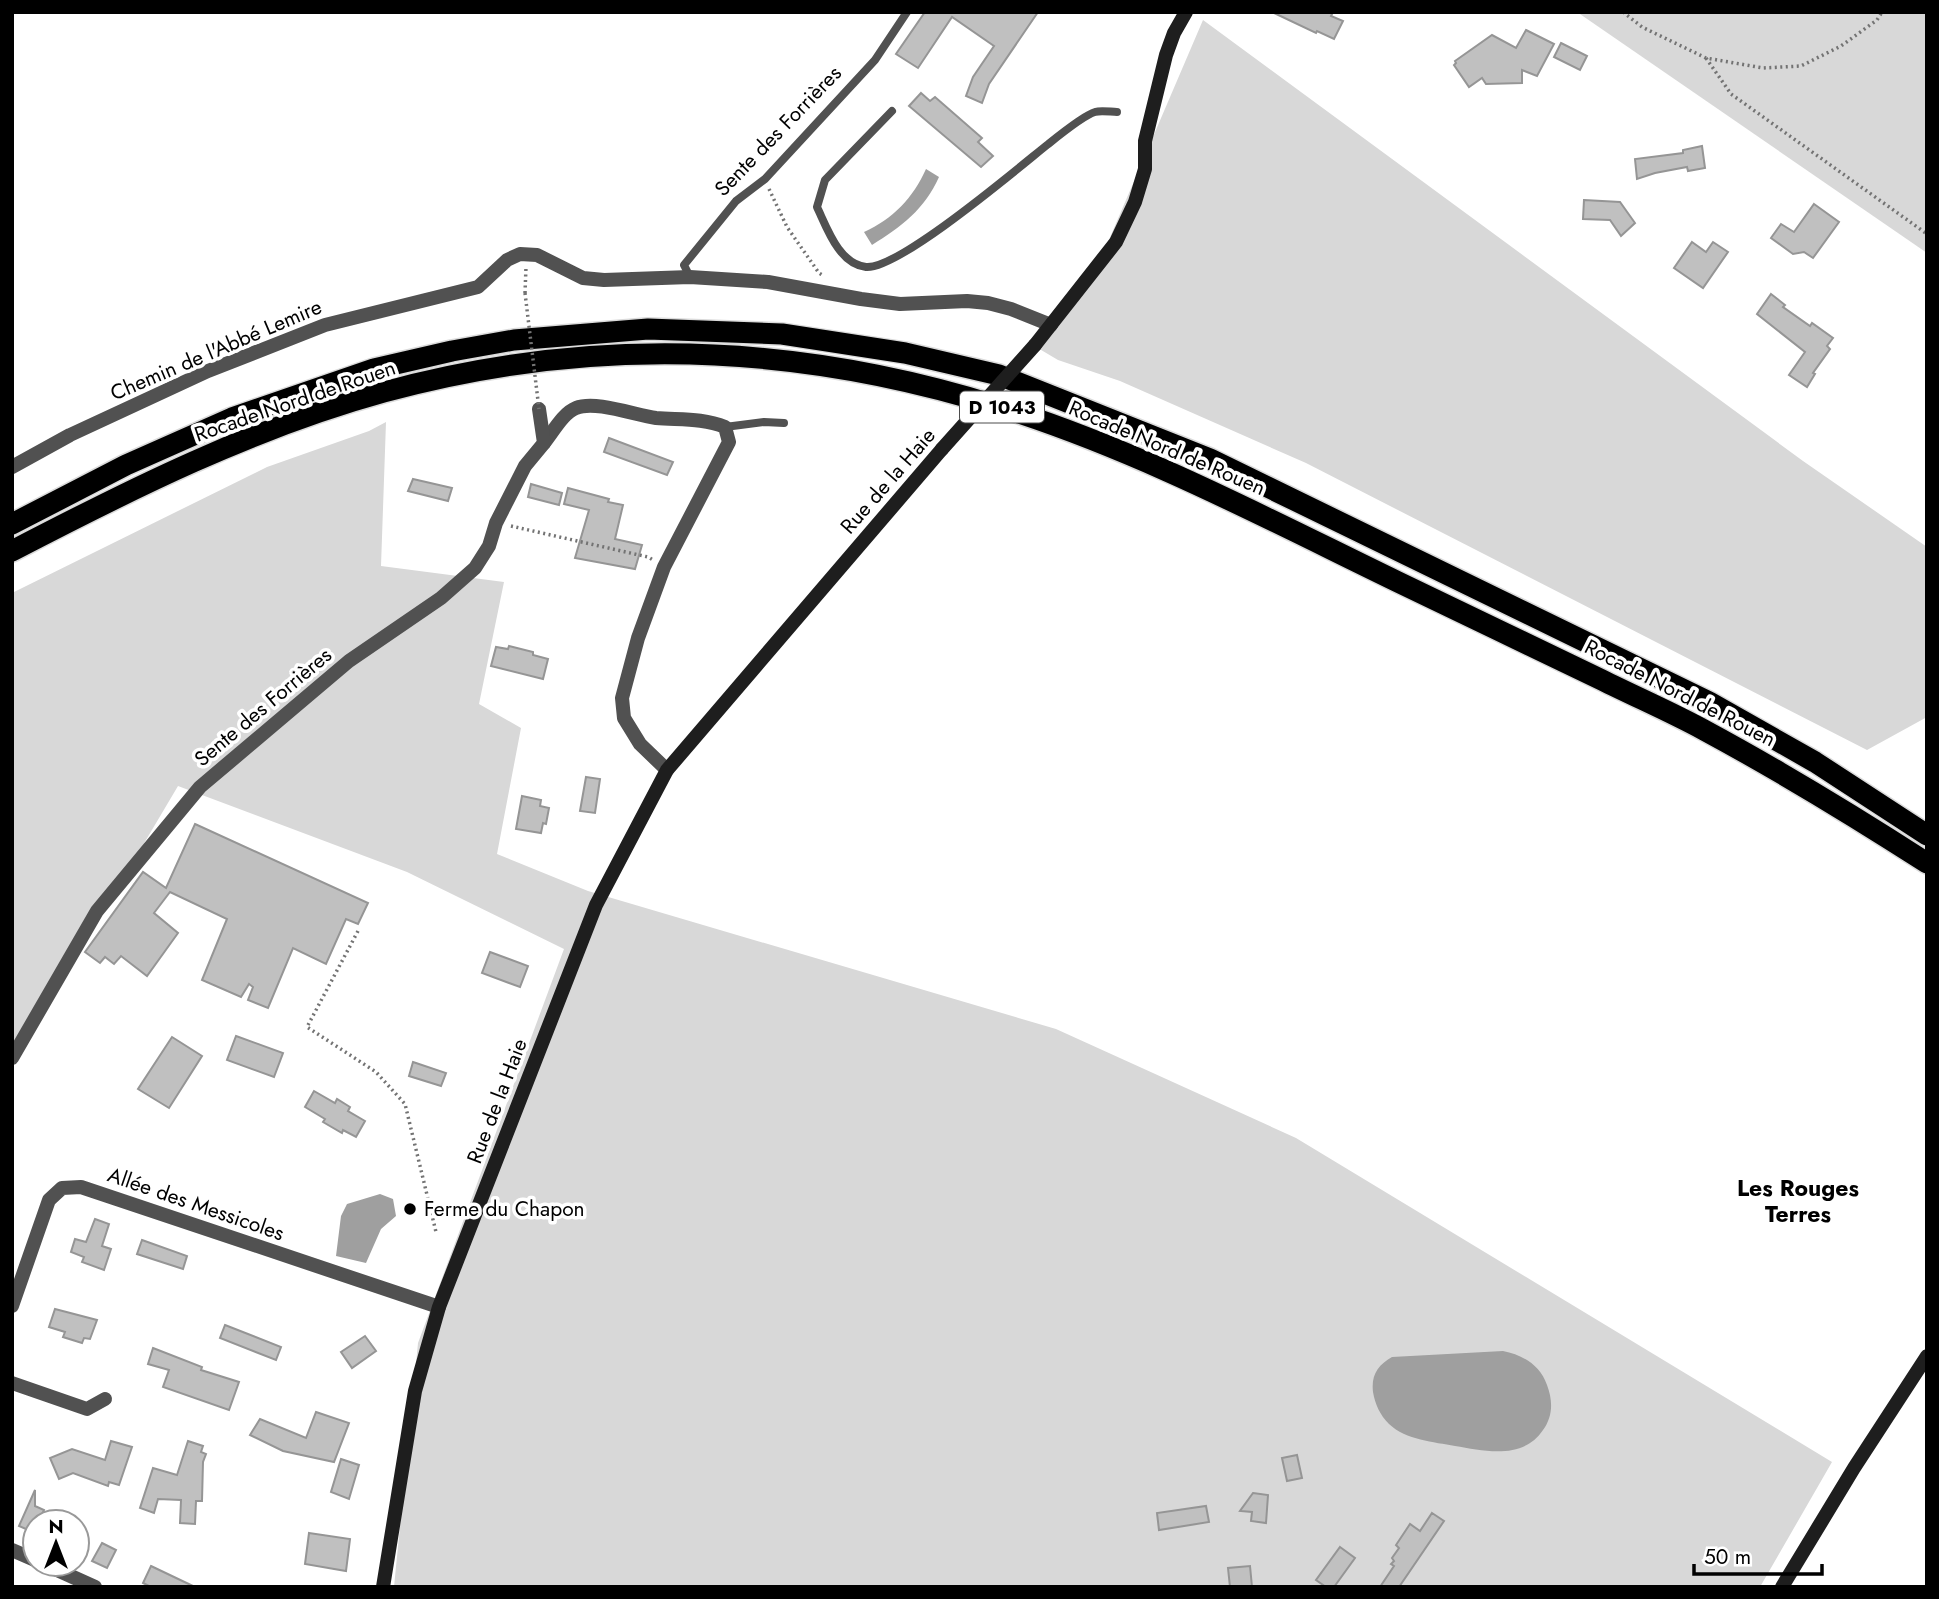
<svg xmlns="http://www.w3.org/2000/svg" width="1939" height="1599" font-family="Jost,sans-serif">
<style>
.green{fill:#d8d8d8}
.water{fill:#9f9f9f}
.building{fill:#c0c0c0;stroke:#959595;stroke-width:2}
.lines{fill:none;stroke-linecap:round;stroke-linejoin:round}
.highway-casing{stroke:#dbdbdb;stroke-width:24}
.path{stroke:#737373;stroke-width:3.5;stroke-dasharray:2 3.5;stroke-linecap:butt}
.lane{stroke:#515151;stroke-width:8}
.street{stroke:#515151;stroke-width:14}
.secondary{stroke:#1e1e1e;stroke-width:14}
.highway{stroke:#000;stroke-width:21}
.path-bridge{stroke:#737373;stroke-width:3.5;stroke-dasharray:2 3.5;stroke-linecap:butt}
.secondary-bridge{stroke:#1e1e1e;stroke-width:14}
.poi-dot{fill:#000;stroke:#fff;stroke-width:2.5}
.labels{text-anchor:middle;stroke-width:7;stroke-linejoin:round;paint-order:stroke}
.shield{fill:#fff;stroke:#4c4c4c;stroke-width:2}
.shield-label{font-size:19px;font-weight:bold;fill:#000}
.street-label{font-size:21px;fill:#000;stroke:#fff}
.poi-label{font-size:21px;fill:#000;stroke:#fff;text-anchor:start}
.neighbourhood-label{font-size:23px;font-weight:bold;fill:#000;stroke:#fff}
</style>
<rect width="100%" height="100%" fill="#fff"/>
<g class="green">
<polygon points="1577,12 1927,12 1927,253"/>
<polygon points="1203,20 1803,461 1927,547 1927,717 1867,750 1306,463 1120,381 1058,360 1031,344 1105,249"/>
<polygon points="386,422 381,566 504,582 479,704 521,728 497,854 588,891 1056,1029 1296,1138 1832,1462 1760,1587 394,1587 418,1343 564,949 407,872 178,786 12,1066 12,593 267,467 369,431"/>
</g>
<g class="water">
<path d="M926,169L939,177C925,209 901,227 872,245L864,232C893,219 913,198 926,169Z"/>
<polygon points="380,1194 393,1199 396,1216 381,1229 366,1263 336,1256 341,1216 347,1204"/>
<path d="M1503,1351C1523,1355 1540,1365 1547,1385C1553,1401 1553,1416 1543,1430C1523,1460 1485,1451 1455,1446C1434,1442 1406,1440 1389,1424C1380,1415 1375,1404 1373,1392C1371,1375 1378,1365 1392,1357Z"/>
</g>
<g class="building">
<polygon points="925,12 1038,12 989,84 982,103 966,96 973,77 994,46 952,17 918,68 896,54"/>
<polygon points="1272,12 1333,12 1331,16 1343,21 1334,39 1317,31 1316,33"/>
<polygon points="1526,30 1554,44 1537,76 1522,70 1522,83 1486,84 1482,78 1469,87 1454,65 1456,63 1455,61 1492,35 1516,48"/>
<polygon points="1561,43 1587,56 1580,70 1554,57"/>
<polygon points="921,93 930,101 935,97 982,138 978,142 993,156 981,167 909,106"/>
<polygon points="1702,146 1705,168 1688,171 1687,167 1655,173 1637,179 1635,159 1683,153 1683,150"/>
<polygon points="1584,200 1620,202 1635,223 1621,236 1610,220 1583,219"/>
<polygon points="1814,204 1839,222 1813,258 1804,252 1793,254 1771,238 1781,224 1794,232"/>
<polygon points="1692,242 1706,252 1713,242 1728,252 1703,288 1674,268"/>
<polygon points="1771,294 1785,305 1783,307 1810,326 1812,323 1833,338 1827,346 1830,349 1813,373 1815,374 1807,387 1789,375 1805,352 1757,314"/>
<polygon points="609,438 673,462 667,475 604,452"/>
<polygon points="413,479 452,488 448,501 408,491"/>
<polygon points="531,484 562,493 559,505 528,497"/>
<polygon points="568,488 609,499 608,502 623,505 615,539 642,545 635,569 575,558 589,510 564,504"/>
<polygon points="509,646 533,652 533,655 548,659 543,679 491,666 496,647 508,649"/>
<polygon points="586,777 600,779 595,813 580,811"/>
<polygon points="522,796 541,800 540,806 549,808 546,824 543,823 541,833 516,829"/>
<polygon points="195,824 368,903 358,924 346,919 326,964 293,948 268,1008 248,1000 253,987 249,984 241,997 202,980 227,919 170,892 154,913 178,933 147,976 121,956 114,964 105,957 100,963 85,952 143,872 166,888"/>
<polygon points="490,952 528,966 520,987 482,973"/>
<polygon points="236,1036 283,1053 274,1077 227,1060"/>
<polygon points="172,1037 202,1056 169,1108 138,1089"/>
<polygon points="413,1062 446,1073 441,1086 409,1076"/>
<polygon points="314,1091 335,1103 337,1099 350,1107 348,1111 365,1121 356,1137 343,1130 342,1133 323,1122 325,1119 305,1107"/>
<polygon points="95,1219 109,1224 102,1246 111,1249 104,1270 82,1262 84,1257 71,1252 75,1239 86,1242"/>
<polygon points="142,1240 187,1256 183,1269 137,1254"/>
<polygon points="55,1309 97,1320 90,1339 84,1338 82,1343 63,1337 65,1332 49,1327"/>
<polygon points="225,1325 281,1347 276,1360 220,1338"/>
<polygon points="365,1336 376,1351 352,1368 341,1352"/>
<polygon points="153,1348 202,1367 201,1370 239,1382 229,1410 163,1387 169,1370 148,1364"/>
<polygon points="316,1412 349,1423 334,1462 283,1451 250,1435 260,1419 306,1438"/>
<polygon points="111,1441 132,1447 119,1485 109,1482 108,1486 73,1473 59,1479 50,1458 72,1449 105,1460"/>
<polygon points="188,1441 203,1446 201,1452 206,1454 203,1462 202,1501 196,1501 195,1524 180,1523 181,1500 158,1499 154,1513 140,1508 153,1468 177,1475"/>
<polygon points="1297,1455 1302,1478 1287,1481 1282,1458"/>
<polygon points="341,1459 359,1465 349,1499 331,1492"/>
<polygon points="35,1490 35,1506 44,1510 39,1522 35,1522 35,1533 19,1526"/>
<polygon points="1253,1493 1268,1495 1266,1523 1251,1521 1252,1512 1240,1511"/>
<polygon points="1206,1506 1209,1522 1159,1530 1157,1513"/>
<polygon points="1432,1513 1444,1521 1399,1587 1380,1587 1394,1566 1391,1564 1394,1561 1392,1558 1399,1548 1396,1545 1410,1524 1420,1531"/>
<polygon points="309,1533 350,1539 346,1571 305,1564"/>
<polygon points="102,1543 116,1550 107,1568 92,1561"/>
<polygon points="1340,1547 1355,1558 1334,1587 1326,1587 1316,1580"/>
<polygon points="151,1566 195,1587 151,1587 143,1583"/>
<polygon points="1250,1566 1252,1587 1230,1587 1228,1568"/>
</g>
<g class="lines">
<g class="highway-casing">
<g id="highway">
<polyline points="12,524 126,465 232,418 374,369 452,351 514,340 648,329 782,334 905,353 999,375 1210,459 1709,702 1815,762 1927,835"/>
<path d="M12,551C131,489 253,428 384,392C589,336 795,343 997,406C1136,449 1266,518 1396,581C1465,614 1533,647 1602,680C1636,697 1671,712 1704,730C1780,771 1854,816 1927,863"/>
</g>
</g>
<g class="path">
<polyline points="1623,12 1642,27 1706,58 1763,68 1801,66 1841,46 1877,20 1882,12"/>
<polyline points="1706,58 1731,94 1927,234"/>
<polyline points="769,189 787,227 819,273 824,276"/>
<polyline points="525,293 526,267"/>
<polyline points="511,526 648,557 653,560"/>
<polyline points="358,931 307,1027 376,1072 405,1104 436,1232"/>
</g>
<g class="lane">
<path d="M892,111L825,180L817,207C827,228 839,264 866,267C898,270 1017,169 1047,145C1057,137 1084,115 1095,112C1101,110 1111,112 1117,112"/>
<polyline points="690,277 684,265 736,201 765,179 875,60 907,12"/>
<polyline points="725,427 764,422 784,423"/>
</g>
<g class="street">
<path d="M544,443C553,432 563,413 576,408C595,400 635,415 656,418C680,420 703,418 725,427L729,442L664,567L638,638L622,698L624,718L640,744L667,770"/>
<polyline points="12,467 70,435 208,371 325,325 478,287 507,260 520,254 537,255 583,278 604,280 690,277 768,282 861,299 900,304 967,301 988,303 1011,309 1051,325"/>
<polyline points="12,1058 97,911 200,787 349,661 441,598 475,568 489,546 496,523 525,466 544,443 539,409"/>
<polyline points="12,1306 49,1200 62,1188 81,1187 439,1307"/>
<polyline points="12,1383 87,1409 105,1399"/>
<polyline points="12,1550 35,1560"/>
<polyline points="44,1564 95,1587"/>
</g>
<g class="secondary">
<polyline points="1035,345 1116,242 1135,202 1145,169 1145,141 1166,55 1174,33 1186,12"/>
<polyline points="383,1587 415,1391 439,1307 596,905 667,770 942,449"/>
<polyline points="1782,1587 1854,1468 1927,1356"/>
</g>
<use href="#highway" class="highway"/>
<polyline class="path-bridge" points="525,293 539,409"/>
<polyline class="secondary-bridge" points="942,449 1035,345"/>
</g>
<circle class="poi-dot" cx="410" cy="1209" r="7"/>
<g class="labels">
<rect class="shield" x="960" y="391.5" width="84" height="31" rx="5"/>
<g class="shield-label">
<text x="1002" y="414">D 1043</text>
</g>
<g class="street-label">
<text transform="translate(778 131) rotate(-46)" y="7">Sente des Forrières</text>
<text transform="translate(216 350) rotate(-23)" y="7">Chemin de l'Abbé Lemire</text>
<text transform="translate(295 401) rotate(-19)" y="7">Rocade Nord de Rouen</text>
<text transform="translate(1167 448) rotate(23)" y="7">Rocade Nord de Rouen</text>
<text transform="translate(888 481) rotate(-49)" y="7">Rue de la Haie</text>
<text transform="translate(1680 693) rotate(27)" y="7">Rocade Nord de Rouen</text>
<text transform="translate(263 707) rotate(-40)" y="7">Sente des Forrières</text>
<text transform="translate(497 1101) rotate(-69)" y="7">Rue de la Haie</text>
<text transform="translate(196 1204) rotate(19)" y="7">Allée des Messicoles</text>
</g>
<g class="poi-label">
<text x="424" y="1216">Ferme du Chapon</text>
</g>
<g class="neighbourhood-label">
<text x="1798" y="1196">Les Rouges<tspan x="1798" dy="26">Terres</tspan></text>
</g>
</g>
<rect width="1939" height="1599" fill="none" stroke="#000000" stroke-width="28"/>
<g transform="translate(56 1543)"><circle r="33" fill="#ffffff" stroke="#999999" stroke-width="2"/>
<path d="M0-5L12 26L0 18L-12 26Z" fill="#000000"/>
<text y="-10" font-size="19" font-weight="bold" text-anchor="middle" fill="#000000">N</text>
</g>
<path d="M1694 1564v10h128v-10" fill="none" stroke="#000000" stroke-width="3.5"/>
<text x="1704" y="1564" font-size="21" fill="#000000" stroke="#ffffff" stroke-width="5" paint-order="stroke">50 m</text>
</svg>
